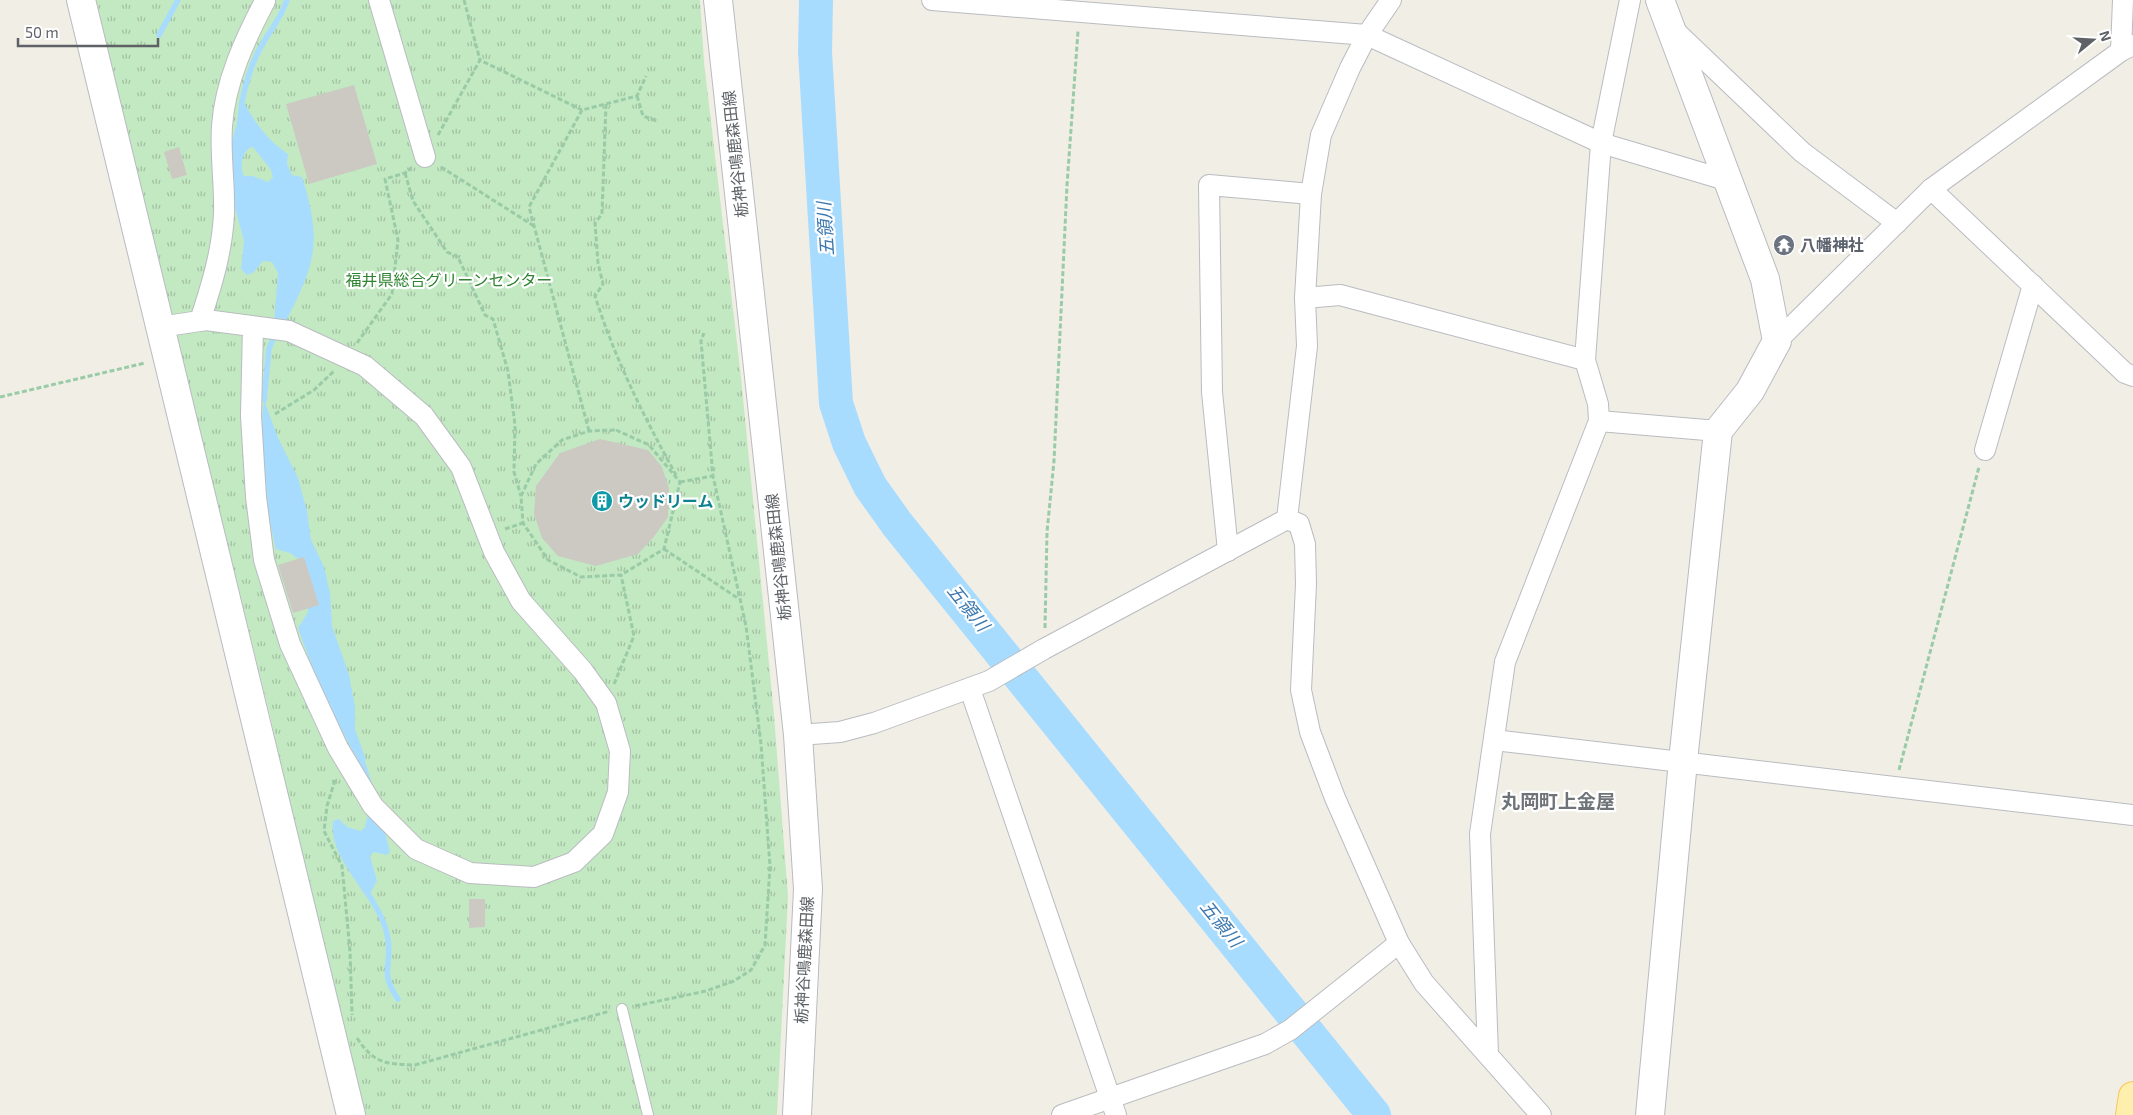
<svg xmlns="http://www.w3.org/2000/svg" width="2133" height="1115" font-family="'Exo 2','Noto Sans JP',sans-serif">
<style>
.grass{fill:url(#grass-tufts)}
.water{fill:#a8dcff;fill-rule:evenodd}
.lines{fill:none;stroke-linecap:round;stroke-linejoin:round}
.stream{stroke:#a8dcff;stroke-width:5.5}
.river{stroke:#a8dcff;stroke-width:34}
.building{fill:#ccc9c3}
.lane-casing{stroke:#b9bcc0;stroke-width:12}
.street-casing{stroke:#b9bcc0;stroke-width:22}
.secondary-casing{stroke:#b8bbc0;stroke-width:30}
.primary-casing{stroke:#f9c657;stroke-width:30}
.path{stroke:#9acba7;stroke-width:3;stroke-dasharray:5 2.5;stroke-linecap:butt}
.lane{stroke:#fff;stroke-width:10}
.street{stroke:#fff;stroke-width:20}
.secondary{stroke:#fff;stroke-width:28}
.primary{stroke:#ffefad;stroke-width:28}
.labels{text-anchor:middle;stroke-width:4.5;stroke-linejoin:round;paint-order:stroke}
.street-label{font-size:16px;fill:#5e6267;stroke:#fff}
.worship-label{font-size:16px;font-weight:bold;fill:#5b616d;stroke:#fff;text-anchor:start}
.park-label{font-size:16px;fill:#308431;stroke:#fff}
.culture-label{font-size:16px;font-weight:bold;fill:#0d838f;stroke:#fff;text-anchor:start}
.water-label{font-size:18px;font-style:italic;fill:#3c78ae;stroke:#fff}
.quarter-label{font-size:19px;font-weight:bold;fill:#6f7479;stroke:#fff}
</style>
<defs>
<pattern id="grass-tufts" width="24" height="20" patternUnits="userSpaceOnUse" patternTransform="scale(1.25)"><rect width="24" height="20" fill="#c3e9c2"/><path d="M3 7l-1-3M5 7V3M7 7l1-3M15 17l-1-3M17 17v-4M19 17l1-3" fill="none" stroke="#a2c0a1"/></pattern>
</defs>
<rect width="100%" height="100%" fill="#f1eee6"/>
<polygon class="grass" points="94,0 700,0 704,62 741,377 774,715 788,896 777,1115 359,1115 271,720"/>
<g class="water">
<path d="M243,101C256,124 267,140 288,154L287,164L292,175L302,177C323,243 315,265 284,325L274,323L278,273L272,262L263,261L254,272L247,275L241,269L244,241L235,208L230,148L237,123L239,102ZM253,147L271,170L273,177L268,182L253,176H244C239,167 242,149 253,147Z"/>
<path d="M264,400L278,438L298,478L307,511L311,540L324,567L330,593L332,626L349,675L355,707V729L366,760L359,762C335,719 314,675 298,628L307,614L313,596L300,560L290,553L276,549C265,508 258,442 264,400Z"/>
<path d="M368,814L385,832L390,852L386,855L374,852L370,856L377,881L371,892L365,895C351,872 330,850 333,821L339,819L347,827L361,831L365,827Z"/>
</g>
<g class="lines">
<g class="stream">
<polyline points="159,35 178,0"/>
<path d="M242,102C246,82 251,63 262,45C271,29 281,18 287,0"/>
<polyline points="264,400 269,349 275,333"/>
<polyline points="362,761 369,783"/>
<path d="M368,894C377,908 386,923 388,940C392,967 379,972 398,999"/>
</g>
<polyline class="river" points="816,0 815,52 836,403 849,443 870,486 897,524 1374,1115"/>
</g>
<g class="building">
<polygon points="354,85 377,164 309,184 286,104"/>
<polygon points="179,147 187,175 172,179 164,152"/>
<polygon points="600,439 648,450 662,467 669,488 668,517 653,538 638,554 596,566 558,556 542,538 534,514 536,486 560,453"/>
<polygon points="304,557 319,605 293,613 278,565"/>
<polygon points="469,899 485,899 485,927 469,928"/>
</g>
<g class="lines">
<g class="lane-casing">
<polyline id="lane" points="622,1009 648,1115"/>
</g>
<g class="street-casing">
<g id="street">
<polyline points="379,0 425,157"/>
<polyline points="932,0 1367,35 1601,143 1729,181"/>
<polyline points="1391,0 1367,35 1350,68 1321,135 1311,194 1305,298 1307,346 1287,519 1299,524 1305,544 1306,584 1301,690 1310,732 1335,798 1399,943 1424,983 1541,1115"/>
<polyline points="1673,29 1802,152 1897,223"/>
<polyline points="2121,51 2123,0"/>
<polyline points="1931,189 2125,373 2133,376"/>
<polyline points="1305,298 1340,295 1585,360"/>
<path d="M200,321C212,284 222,252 224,214C225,184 220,155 222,126C225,82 245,39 265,1"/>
<polyline points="160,327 206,320 289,331 365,366 424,416 461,467 494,552 521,601 583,671 606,703 620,751 618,792 603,834 574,862 534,877 470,873 416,849 373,806 338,748 290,644 264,560 256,497 251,416 253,326"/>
<polyline points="1777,341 1931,189 2121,51 2133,45"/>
<polyline points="1599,421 1718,431"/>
<polyline points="1985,450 2033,285"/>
<polyline points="1228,551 1212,392 1209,185 1311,194"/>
<polyline points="970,689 1116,1115"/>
<polyline points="798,735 840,732 874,723 989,681 1044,649 1287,519"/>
<polyline points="1494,740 2133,815"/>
<polyline points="1488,1054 1480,834 1505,662 1599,421 1598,404 1585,360 1601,143 1630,0"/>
<polyline points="1062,1115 1265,1044 1290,1030 1399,943"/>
</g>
</g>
<g class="secondary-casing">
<g id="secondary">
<polyline points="81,0 351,1115"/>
<polyline points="718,0 798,735 808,889 797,1115"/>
<polyline points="1650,1115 1683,761 1718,431 1750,391 1777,341 1765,279 1660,0"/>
</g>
</g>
<g class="primary-casing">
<polyline id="primary" points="2130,1115 2133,1096"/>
</g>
<g class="path">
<polyline points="464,0 480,60"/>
<polyline points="637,96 643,116 657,121"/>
<path d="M606,104L602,214L595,223L598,263L603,284L595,296C615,359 644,417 676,475"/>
<polyline points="438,135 480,60 582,110"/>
<polyline points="441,167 534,226"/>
<polyline points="405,173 413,201 447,252 458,257 485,315 493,319 508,371 515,425 514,472 521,496"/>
<polyline points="357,343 392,294 398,240 385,179 405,173 411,168"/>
<polyline points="0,397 145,363"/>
<polyline points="275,414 314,390 334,371"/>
<polygon points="616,430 649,445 680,482 664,549 621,575 581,577 548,560 523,523 521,496 536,464 562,440 589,431"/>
<polyline points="589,431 529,207 582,110 637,96 646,76"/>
<polyline points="680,482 713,476"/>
<polyline points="505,529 523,523"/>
<polyline points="664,549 739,599"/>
<polyline points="1045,628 1047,532 1054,461 1067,185 1078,31"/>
<polyline points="614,684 634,636 621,575"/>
<polyline points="1899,770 1979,467"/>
<polyline points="335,780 327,806 324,831 342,866 350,951 352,1015"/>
<polyline points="635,1006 706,991 734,981 751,970 765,945 770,866 761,744 746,626 713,476 701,341 704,333"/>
<path d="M357,1038C374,1064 386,1064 415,1065L610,1011"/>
</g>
<use href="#lane" class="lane"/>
<use href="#street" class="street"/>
<use href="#secondary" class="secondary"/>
<use href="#primary" class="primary"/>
</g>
<defs>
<g id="temple-disc" transform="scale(1.125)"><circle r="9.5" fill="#6b7280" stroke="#fff"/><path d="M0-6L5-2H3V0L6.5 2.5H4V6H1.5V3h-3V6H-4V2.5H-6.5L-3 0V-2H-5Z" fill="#fff"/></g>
<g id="building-disc" transform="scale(1.125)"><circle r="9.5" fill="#0f9aa8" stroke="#fff"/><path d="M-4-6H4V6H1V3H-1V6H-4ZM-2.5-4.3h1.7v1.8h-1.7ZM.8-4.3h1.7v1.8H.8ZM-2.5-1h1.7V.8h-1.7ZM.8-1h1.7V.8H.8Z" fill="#fff"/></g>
</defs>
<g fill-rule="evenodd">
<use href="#temple-disc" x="1784" y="245"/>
<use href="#building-disc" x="602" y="501"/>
</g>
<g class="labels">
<g class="street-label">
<text transform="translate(735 154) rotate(-96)" y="6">栃神谷鳴鹿森田線</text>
<text transform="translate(778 557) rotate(-96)" y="6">栃神谷鳴鹿森田線</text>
<text transform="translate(804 960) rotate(-87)" y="6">栃神谷鳴鹿森田線</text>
</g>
<g class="worship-label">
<text x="1800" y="251">八幡神社</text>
</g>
<g class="park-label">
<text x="449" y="286">福井県総合グリーンセンター</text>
</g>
<g class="culture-label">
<text x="618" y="507">ウッドリーム</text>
</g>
<g class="water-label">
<text transform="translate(826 229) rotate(-94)" y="6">五領川</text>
<text transform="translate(968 608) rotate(51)" y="6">五領川</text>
<text transform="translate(1221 924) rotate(51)" y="6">五領川</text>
</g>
<g class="quarter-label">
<text x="1558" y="808">丸岡町上金屋</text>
</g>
</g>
<g transform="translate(2093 40) rotate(72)" stroke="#ffffff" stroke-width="4" paint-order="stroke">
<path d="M0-4L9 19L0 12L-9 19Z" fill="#5e6267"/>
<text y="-8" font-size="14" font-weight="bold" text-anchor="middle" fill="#5e6267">N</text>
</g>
<path d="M18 38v8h140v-8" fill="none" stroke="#5e6267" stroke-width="2.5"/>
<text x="25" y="38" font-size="15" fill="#5e6267" stroke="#ffffff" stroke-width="4" paint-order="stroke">50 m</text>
</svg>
